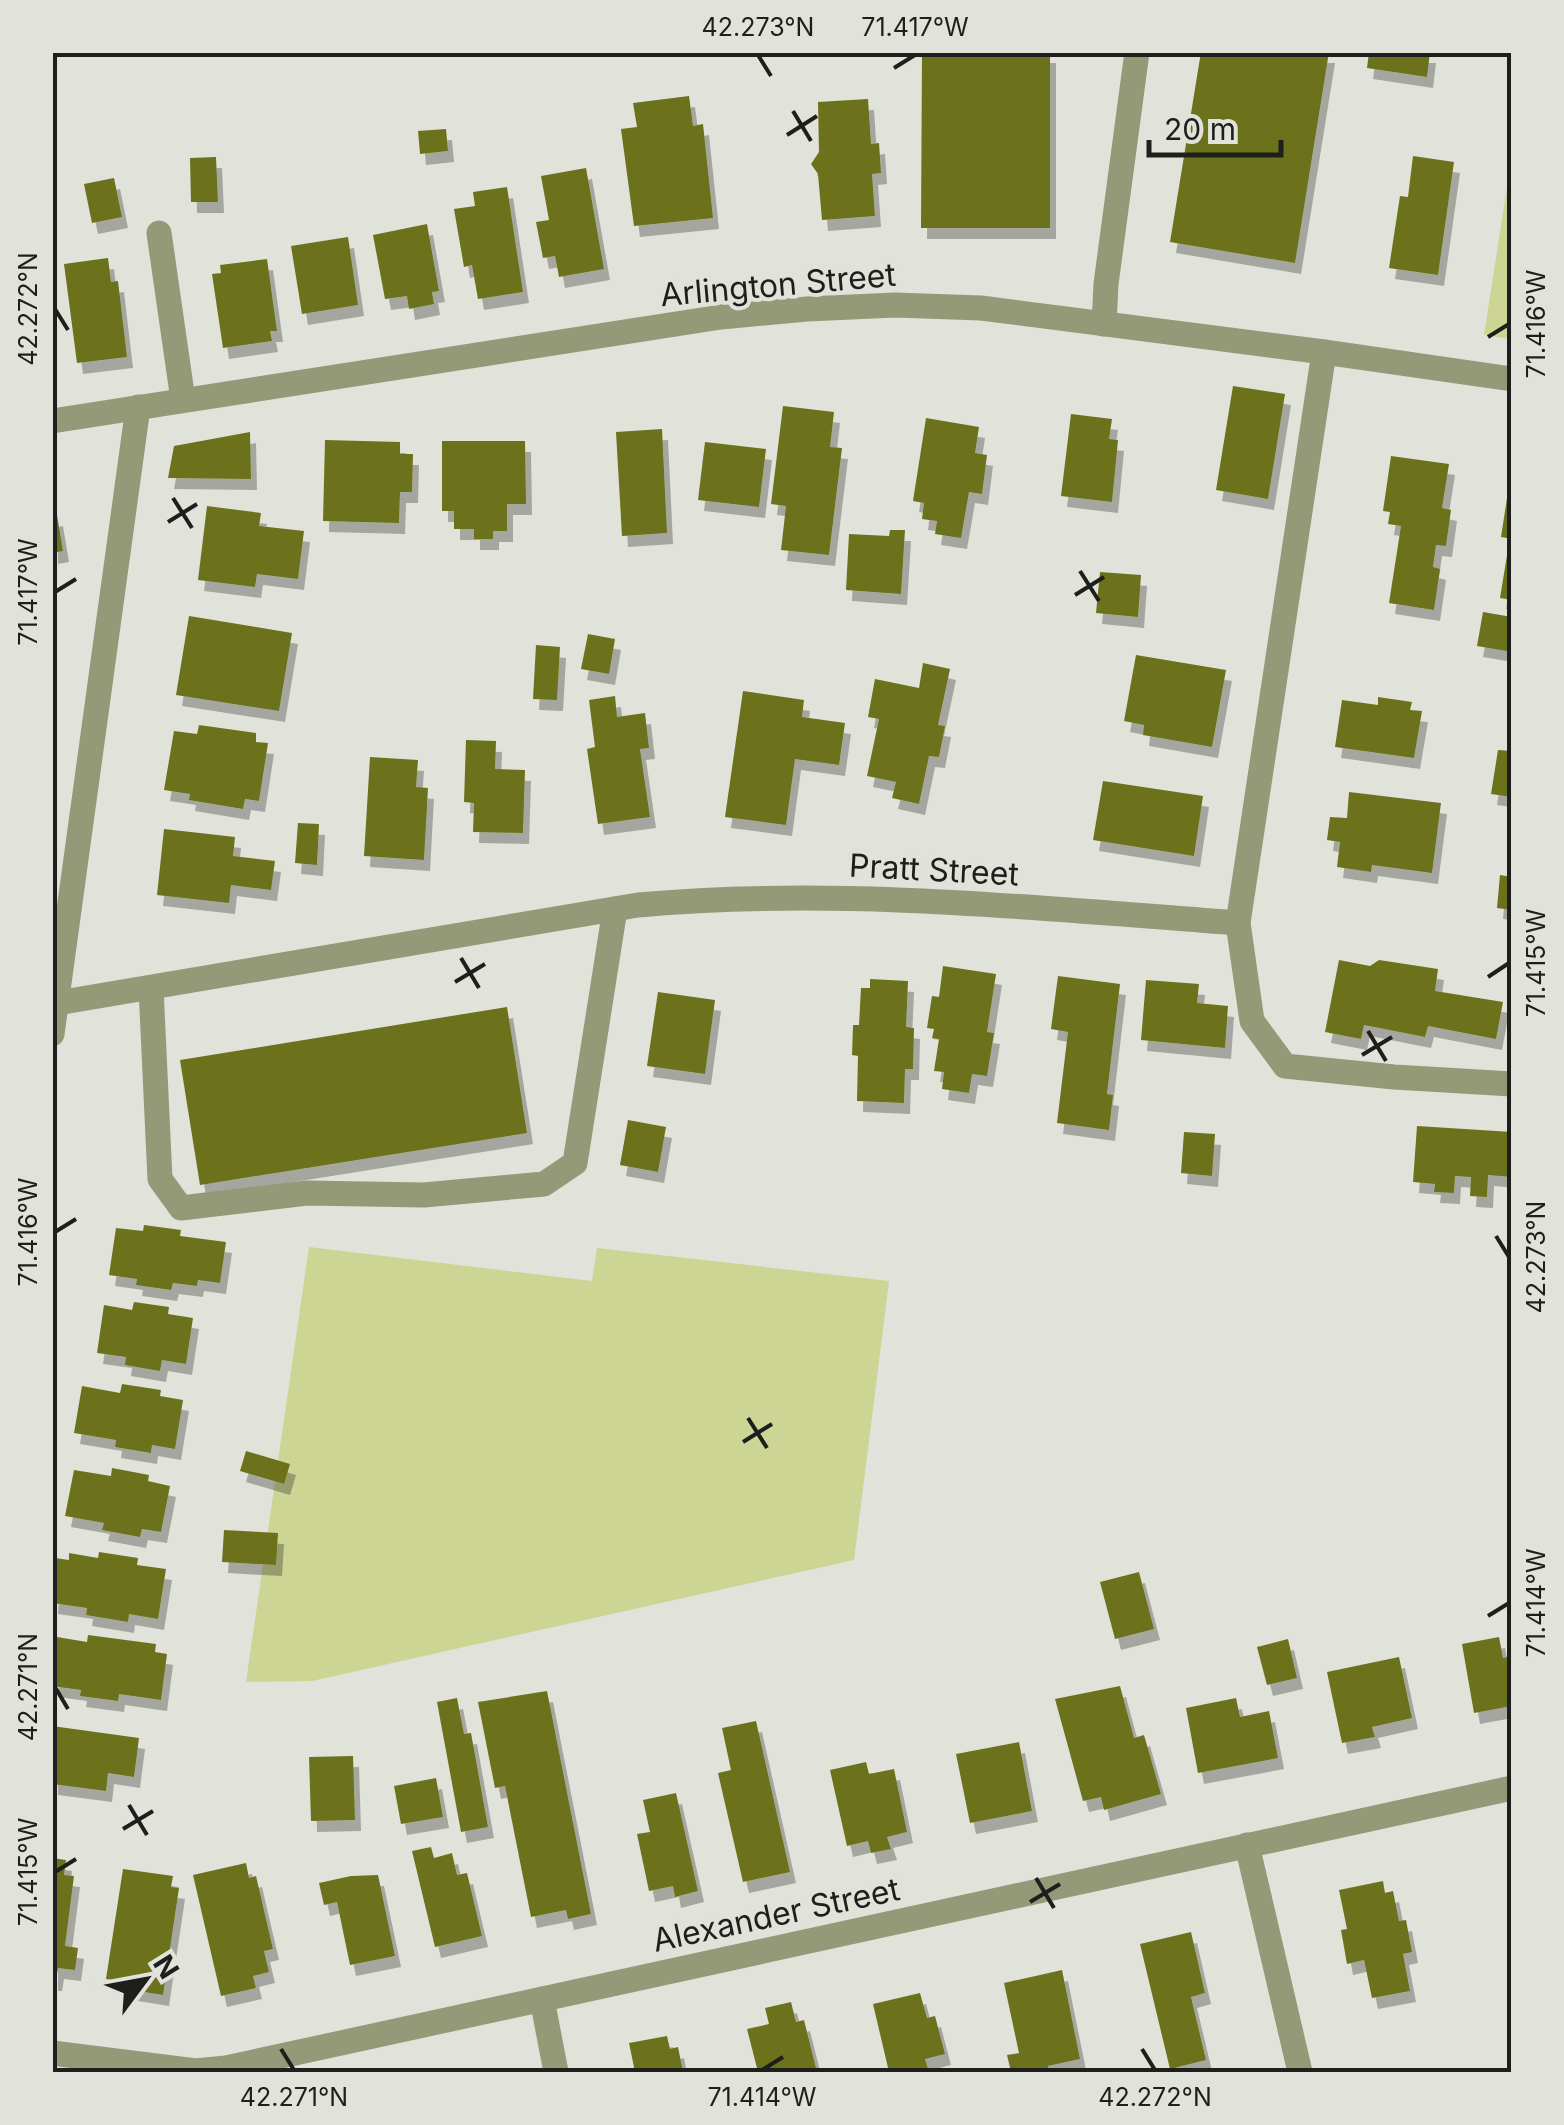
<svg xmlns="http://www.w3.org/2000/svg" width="1564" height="2125" font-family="Inter,sans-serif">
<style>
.green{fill:#cdd594}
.building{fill:#6c721c;filter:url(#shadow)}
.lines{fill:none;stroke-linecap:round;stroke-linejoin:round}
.lane{stroke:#949977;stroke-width:25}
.street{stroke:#949977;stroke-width:25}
.ticks{fill:none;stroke:#1e1f1c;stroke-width:4}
.labels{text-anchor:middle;stroke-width:8;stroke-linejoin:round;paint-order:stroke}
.street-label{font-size:32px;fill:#1e1f1c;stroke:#e1e2da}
.neatline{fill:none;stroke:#1e1f1c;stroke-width:4}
.ticks-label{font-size:25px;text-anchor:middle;fill:#1e1f1c}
</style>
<defs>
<filter id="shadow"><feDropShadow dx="6" dy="11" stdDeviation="0" flood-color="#0004"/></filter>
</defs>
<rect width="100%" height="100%" fill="#e1e2da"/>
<g class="green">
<polygon points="1511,161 1511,339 1484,335"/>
<polygon points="309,1247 592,1281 597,1248 889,1281 854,1560 312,1681 246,1682"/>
</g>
<g class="building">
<polygon points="922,52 1050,52 1050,228 921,228"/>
<polygon points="1201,52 1329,52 1295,263 1170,242"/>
<polygon points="1369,52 1430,52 1427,77 1367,68"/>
<polygon points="689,96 693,126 703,124 713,218 634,226 621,129 637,127 633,103"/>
<polygon points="868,99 871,144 879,143 881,173 872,174 875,216 822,220 818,174 811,164 819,152 818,102"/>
<polygon points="446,129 448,151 420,154 418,131"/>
<polygon points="1413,156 1454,162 1438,275 1389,268 1400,196 1408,197"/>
<polygon points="216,157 218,202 191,202 190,158"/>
<polygon points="586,168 604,269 559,277 555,256 543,258 536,222 549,220 541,176"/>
<polygon points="114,178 122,217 92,223 84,184"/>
<polygon points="507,187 523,292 478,299 472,265 464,267 454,209 475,206 473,192"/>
<polygon points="427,224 439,291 432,292 434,304 409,309 407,296 385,299 373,235"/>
<polygon points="348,237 358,305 302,314 291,246"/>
<polygon points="108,258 111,282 118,281 127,357 77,363 64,264"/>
<polygon points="267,259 277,331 270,331 272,341 223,348 212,274 221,273 220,265"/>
<polygon points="1233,386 1285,394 1268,499 1216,490"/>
<polygon points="783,406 834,412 830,447 842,448 829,555 781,550 786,506 771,504"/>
<polygon points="1071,414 1112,419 1109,439 1118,440 1112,502 1061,496"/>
<polygon points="926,418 979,427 975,453 987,455 982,494 969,492 961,538 935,534 937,521 922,519 924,503 913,501"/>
<polygon points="662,429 667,533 622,536 616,432"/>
<polygon points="250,432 251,479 168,478 174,446"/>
<polygon points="325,440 400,442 400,454 413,454 412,492 400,492 399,523 323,521"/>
<polygon points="442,441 525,441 526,504 507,504 507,531 493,531 493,539 474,539 474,529 454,529 454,511 442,511"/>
<polygon points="705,442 766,449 759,507 698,500"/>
<polygon points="1391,456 1449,464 1442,508 1451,510 1446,546 1436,545 1433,567 1440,569 1434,610 1389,603 1401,526 1388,524 1390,512 1383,511"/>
<polygon points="1509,485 1512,485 1512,539 1501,537"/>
<polygon points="207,506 261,513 259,526 304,531 298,579 257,574 255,587 198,580"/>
<polygon points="57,515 63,551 52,553 52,516"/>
<polygon points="890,530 905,530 901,594 846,590 849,534 889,536"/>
<polygon points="1509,543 1512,543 1512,600 1500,598"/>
<polygon points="1100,572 1141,575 1138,617 1096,613"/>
<polygon points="1483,612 1512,617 1512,652 1477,646"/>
<polygon points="189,616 292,633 279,711 176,695"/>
<polygon points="588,634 615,639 609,674 581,669"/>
<polygon points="536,645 560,647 557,700 533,699"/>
<polygon points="1136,655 1226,670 1212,747 1143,735 1144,725 1124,721"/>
<polygon points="923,663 950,669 938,725 945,726 939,757 929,756 919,804 892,798 896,782 867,776 879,719 868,717 875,679 919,688"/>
<polygon points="743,691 804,700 802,717 845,723 839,765 795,759 786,825 725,817"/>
<polygon points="615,696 617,717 645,713 649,748 640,749 650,817 598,824 587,749 595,747 589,700"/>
<polygon points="1378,697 1412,702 1410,710 1422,711 1414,758 1335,747 1342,700 1378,705"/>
<polygon points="199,725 256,733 256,742 268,743 259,801 245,799 243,809 189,800 190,794 164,790 174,731 197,734"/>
<polygon points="466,740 496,741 495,769 525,770 523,833 473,832 474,803 464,802"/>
<polygon points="1498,750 1512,751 1512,797 1491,794"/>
<polygon points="370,757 418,760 416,787 428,788 424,860 364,856"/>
<polygon points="1103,781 1203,796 1194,856 1093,840"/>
<polygon points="1349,792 1441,803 1432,873 1372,865 1371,872 1337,867 1340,842 1327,840 1330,817 1347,818"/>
<polygon points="298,823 319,824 317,865 295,863"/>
<polygon points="164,829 235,837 233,856 275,861 271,890 231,885 229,903 157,895"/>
<polygon points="1500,875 1512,877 1512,910 1497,908"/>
<polygon points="1339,960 1370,966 1379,960 1438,969 1435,991 1503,1002 1496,1039 1428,1026 1425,1037 1364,1025 1361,1039 1325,1032"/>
<polygon points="943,966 996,974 987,1032 994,1033 987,1076 972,1074 969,1093 942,1089 944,1072 934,1071 939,1039 932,1038 934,1029 927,1028 932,996 939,997"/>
<polygon points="1058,976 1120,984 1107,1094 1113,1095 1109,1130 1057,1123 1068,1032 1051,1029"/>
<polygon points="870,979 908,981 906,1027 914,1028 913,1069 905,1069 904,1103 857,1101 858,1056 852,1055 853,1025 859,1025 861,988 870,988"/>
<polygon points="1146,980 1199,984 1197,1003 1228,1006 1225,1048 1141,1040"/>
<polygon points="658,992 715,1000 705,1074 647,1066"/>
<polygon points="507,1007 527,1133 200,1185 180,1060"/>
<polygon points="628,1120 666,1127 658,1172 620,1165"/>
<polygon points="1417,1126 1512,1132 1512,1177 1488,1175 1487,1197 1470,1196 1471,1177 1455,1176 1454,1193 1434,1192 1435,1184 1413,1182"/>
<polygon points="1184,1132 1215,1134 1212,1176 1181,1173"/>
<polygon points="144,1225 181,1230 180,1236 226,1242 220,1283 198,1280 197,1286 173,1283 171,1290 136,1285 137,1279 109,1275 116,1228 143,1231"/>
<polygon points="134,1302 169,1307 168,1314 193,1318 186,1364 162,1360 160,1371 125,1365 126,1357 97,1353 104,1305 132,1310"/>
<polygon points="122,1384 161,1390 160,1396 183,1400 175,1449 152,1445 151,1453 115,1447 116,1440 74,1433 82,1386 120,1393"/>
<polygon points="246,1451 290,1464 284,1484 240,1471"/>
<polygon points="112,1468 149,1475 148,1481 170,1486 161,1532 142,1529 140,1537 102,1530 104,1523 65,1516 74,1470 111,1476"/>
<polygon points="224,1530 278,1533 276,1565 222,1562"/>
<polygon points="99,1552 138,1558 137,1565 166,1569 158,1619 129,1614 128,1622 86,1615 87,1608 52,1603 55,1558 69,1560 69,1553 98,1558"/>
<polygon points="1139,1572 1154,1629 1115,1639 1100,1582"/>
<polygon points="88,1635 156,1644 155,1652 167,1654 161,1700 119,1694 118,1701 80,1696 81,1690 52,1686 57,1637 87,1642"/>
<polygon points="1499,1637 1503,1658 1512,1656 1512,1706 1474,1713 1462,1644"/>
<polygon points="1288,1639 1297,1678 1267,1685 1257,1647"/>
<polygon points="1399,1657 1412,1718 1372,1727 1375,1737 1342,1743 1327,1672"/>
<polygon points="1120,1686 1134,1738 1144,1735 1161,1794 1104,1810 1101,1797 1083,1801 1055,1699"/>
<polygon points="547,1691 591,1914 568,1919 566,1910 531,1917 505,1786 495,1788 478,1702"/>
<polygon points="457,1698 464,1734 471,1733 488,1827 461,1832 437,1702"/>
<polygon points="1236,1698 1240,1717 1269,1711 1278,1758 1198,1773 1186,1708"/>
<polygon points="756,1721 790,1872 743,1882 718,1773 731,1770 722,1728"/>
<polygon points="52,1726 139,1738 134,1777 108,1773 106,1791 52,1784"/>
<polygon points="1019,1742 1032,1811 970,1823 956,1754"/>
<polygon points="353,1756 355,1820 311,1821 309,1757"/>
<polygon points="866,1762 869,1774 894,1769 907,1832 887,1837 891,1849 871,1853 868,1841 847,1846 830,1770"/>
<polygon points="436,1778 443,1817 401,1824 394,1786"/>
<polygon points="676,1793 698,1891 675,1897 673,1886 649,1891 637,1834 650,1832 643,1800"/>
<polygon points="431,1847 434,1858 452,1853 457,1875 467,1873 482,1936 435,1947 412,1851"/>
<polygon points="52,1858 66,1860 64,1875 74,1876 65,1946 78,1948 75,1970 58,1968 56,1980 52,1980"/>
<polygon points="246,1863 249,1878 256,1876 273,1949 264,1951 269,1972 253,1976 256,1988 221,1996 193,1875"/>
<polygon points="123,1869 173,1876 171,1887 179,1888 163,1995 126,1989 127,1982 106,1979"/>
<polygon points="378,1875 395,1956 350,1965 337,1902 324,1905 319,1883 351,1876"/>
<polygon points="1383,1881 1385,1893 1393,1891 1399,1921 1406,1920 1412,1952 1403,1954 1410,1991 1372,1998 1364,1960 1347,1964 1341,1930 1347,1929 1339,1890"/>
<polygon points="1191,1932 1205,1993 1191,1997 1206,2060 1170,2069 1140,1944"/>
<polygon points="1062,1970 1080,2059 1048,2066 1049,2072 1011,2072 1007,2055 1019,2053 1004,1983"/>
<polygon points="920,1993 927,2018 935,2016 945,2054 925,2059 929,2072 889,2072 873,2004"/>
<polygon points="791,2002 796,2022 804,2020 817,2072 758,2072 747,2029 769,2024 765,2008"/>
<polygon points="667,2036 670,2049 678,2047 683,2072 635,2072 629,2043"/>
</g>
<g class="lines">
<g class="lane">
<polyline points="159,233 183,400"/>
<polyline points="1104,324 1106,284 1137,52"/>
<polyline points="1238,923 1252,1021 1285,1066 1394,1077 1512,1084"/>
<polyline points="151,988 160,1179 181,1208 307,1193 424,1195 544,1184 575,1163 615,909"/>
</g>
<g class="street">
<polyline points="52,421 721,317 807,309 895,305 981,308 1324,352 1512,379"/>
<path d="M57,1003L638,905C838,887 1038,908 1238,923L1324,352"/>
<polyline points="52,1034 138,407"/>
<polyline points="1247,1845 1300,2072"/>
<polyline points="542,1999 556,2072"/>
<polyline points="52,2053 196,2071 226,2068 1512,1788"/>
</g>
</g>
<path class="ticks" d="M758,55L771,76M894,68L915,55M793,111L811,141M787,135L817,116M55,309L68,330M1488,337L1509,324M173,498L192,528M168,522L197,504M1080,571L1099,601M55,592L76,579M1075,595L1104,577M461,958L479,988M1488,977L1509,963M455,982L485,964M1368,1031L1386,1061M1362,1055L1392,1037M55,1232L76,1219M1496,1236L1509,1257M748,1418L767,1448M743,1442L772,1424M1488,1616L1509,1603M55,1687L68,1709M129,1805L147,1835M123,1829L153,1811M55,1872L76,1859M1036,1878L1054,1908M1030,1902L1060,1884M281,2049L294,2070M1142,2049L1155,2070M762,2070L783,2057"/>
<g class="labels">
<g class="street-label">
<text transform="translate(778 285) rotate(-5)" y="11">Arlington Street</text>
<text transform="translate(934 870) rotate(3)" y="11">Pratt Street</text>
<text transform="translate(776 1915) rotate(-12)" y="11">Alexander Street</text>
</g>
</g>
<rect width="1564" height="2125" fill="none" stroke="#e1e2da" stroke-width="110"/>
<g transform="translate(145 1980) rotate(58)" stroke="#e1e2da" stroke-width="8" paint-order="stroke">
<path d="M0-8L18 38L0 25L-18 38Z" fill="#1e1f1c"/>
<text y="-15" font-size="28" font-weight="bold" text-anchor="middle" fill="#1e1f1c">N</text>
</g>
<path d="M1149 140v15h132v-15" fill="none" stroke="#1e1f1c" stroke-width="5"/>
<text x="1164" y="140" font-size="30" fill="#1e1f1c" stroke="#e1e2da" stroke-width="8" paint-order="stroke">20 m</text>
<rect x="55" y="55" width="1454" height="2015" class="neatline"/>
<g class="ticks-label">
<text x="758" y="36">42.273°N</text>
<text x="915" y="36">71.417°W</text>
<text transform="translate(28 309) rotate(-90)" y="9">42.272°N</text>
<text transform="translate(1536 324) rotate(-90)" y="9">71.416°W</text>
<text transform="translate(28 592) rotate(-90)" y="9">71.417°W</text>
<text transform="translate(1536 963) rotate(-90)" y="9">71.415°W</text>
<text transform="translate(28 1232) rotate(-90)" y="9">71.416°W</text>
<text transform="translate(1536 1257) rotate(-90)" y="9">42.273°N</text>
<text transform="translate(1536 1603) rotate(-90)" y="9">71.414°W</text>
<text transform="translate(28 1687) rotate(-90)" y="9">42.271°N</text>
<text transform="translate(28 1872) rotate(-90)" y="9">71.415°W</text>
<text x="294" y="2106">42.271°N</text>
<text x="762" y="2106">71.414°W</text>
<text x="1155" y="2106">42.272°N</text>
</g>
</svg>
